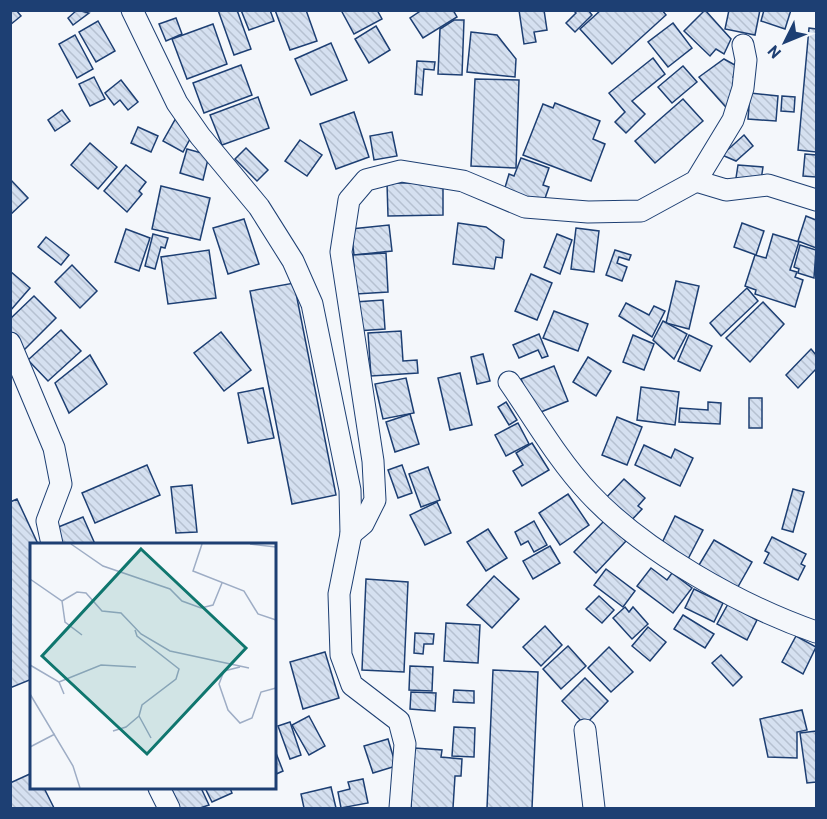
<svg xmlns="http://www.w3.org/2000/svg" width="827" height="819" font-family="Barlow,sans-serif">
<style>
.building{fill:url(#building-back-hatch);stroke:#1d3f73;stroke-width:1.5}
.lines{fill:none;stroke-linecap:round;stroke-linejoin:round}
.minor-casing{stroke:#1d3f73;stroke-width:23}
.minor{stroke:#f4f7fb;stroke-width:21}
.inset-road{fill:none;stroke:#9eadc5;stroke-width:1.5}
.view{fill:#0f766e;fill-opacity:0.15;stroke:#0f766e;stroke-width:3}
.inset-edge{fill:none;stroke:#1d3f73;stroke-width:3}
</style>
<defs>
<pattern id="building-back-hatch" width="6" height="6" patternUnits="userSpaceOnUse" patternTransform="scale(1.5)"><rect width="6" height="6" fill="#d5e0f0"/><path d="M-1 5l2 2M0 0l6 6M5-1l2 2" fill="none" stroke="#b6c1d1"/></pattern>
</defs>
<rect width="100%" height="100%" fill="#f4f7fb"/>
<g class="building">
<polygon points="10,10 16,10 21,16 10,25"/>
<polygon points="77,10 89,13 73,25 68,18"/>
<polygon points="218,10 237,10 251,49 234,55"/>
<polygon points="241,10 270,10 274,21 249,30"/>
<polygon points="275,10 306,10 317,41 290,50"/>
<polygon points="341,10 377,10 382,19 354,34"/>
<polygon points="422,10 453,10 457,17 423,38 410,18"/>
<polygon points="519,10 544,10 547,30 534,32 536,42 524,44"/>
<polygon points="573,10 588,10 592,15 575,32 566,23 576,13"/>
<polygon points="601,10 662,10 666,15 612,64 580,29"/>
<polygon points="705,10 731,39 724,54 716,49 710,56 684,31"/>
<polygon points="729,10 760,10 755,35 725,29"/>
<polygon points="764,10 791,10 785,29 761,21"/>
<polygon points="176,18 182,34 166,41 159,24"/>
<polygon points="454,20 464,20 462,75 438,74 440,29"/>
<polygon points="98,21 115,51 96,62 79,32"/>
<polygon points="673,23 692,48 668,67 648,42"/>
<polygon points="213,24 227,64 187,79 172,39"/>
<polygon points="376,26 390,50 369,63 355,39"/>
<polygon points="809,28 816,29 816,152 798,150"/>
<polygon points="471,32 497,35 516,59 515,77 467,72"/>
<polygon points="75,35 93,69 77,78 59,44"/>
<polygon points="331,43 347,80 311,95 295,59"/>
<polygon points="653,58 665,74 632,101 645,114 626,133 615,122 625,112 609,93"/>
<polygon points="724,59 742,69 733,77 738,83 733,115 699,77"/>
<polygon points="417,61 435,62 434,70 424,69 422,95 415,94"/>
<polygon points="241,65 252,95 204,113 193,83"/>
<polygon points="683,66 697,82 672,103 658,87"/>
<polygon points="94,77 105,99 90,106 79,84"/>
<polygon points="475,79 519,80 516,168 471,166"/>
<polygon points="121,80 138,102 128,110 120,100 114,105 105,93"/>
<polygon points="750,93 778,96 776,121 748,119"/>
<polygon points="782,96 795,97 794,112 781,111"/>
<polygon points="258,97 269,128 222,145 210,115"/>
<polygon points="683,99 703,121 655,163 635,141"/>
<polygon points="555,103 600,121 593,139 605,144 591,181 523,155 543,104 553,108"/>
<polygon points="62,110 70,121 55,131 48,120"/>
<polygon points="354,112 369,157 336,169 320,124"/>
<polygon points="176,118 190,139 183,152 163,141"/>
<polygon points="138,127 158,136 151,152 131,143"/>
<polygon points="392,132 397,156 374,160 370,136"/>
<polygon points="744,135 753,146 736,161 722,155"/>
<polygon points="300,140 322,155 307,176 285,161"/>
<polygon points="90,143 117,167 98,189 71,165"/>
<polygon points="246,148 268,170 257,181 235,159"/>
<polygon points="187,149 209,155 203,180 180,173"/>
<polygon points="805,154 816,155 816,177 803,176"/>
<polygon points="521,158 549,168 543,185 549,187 543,204 504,191 509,174 514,176"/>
<polygon points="126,165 146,182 139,191 142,194 127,212 104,191"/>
<polygon points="738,165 763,167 761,180 736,178"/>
<polygon points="10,179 28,198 10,215"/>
<polygon points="387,183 443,183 443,215 388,216"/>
<polygon points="161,186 210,198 200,240 152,229"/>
<polygon points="806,216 816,220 816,248 798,241"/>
<polygon points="244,219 259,264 228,274 213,228"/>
<polygon points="458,223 486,227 504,240 502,258 496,257 494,269 453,264"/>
<polygon points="742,223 764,231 756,255 734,247"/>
<polygon points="389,225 392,251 354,255 351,229"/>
<polygon points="576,228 599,231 594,272 571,269"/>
<polygon points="126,229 150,238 139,271 115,262"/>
<polygon points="153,234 168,238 165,248 161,247 155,269 145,266"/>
<polygon points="557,234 572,240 560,274 544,267"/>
<polygon points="773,234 799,242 790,270 797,272 795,277 803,280 795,307 755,294 756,290 745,286 755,255 766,258"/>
<polygon points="46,237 69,255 61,265 38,247"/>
<polygon points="800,245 816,250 814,278 798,273 799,269 794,267"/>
<polygon points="209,250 216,298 168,304 161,257"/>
<polygon points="615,250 631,255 629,260 619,257 617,263 627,267 622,281 606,275"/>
<polygon points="386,253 388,292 356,294 353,255"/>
<polygon points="72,265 97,291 80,308 55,282"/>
<polygon points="10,271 30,288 10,311"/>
<polygon points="531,274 552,283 537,320 515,311"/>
<polygon points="676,281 699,286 689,329 666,323"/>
<polygon points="294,283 336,495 292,504 250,291"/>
<polygon points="747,288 758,301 721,336 710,323"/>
<polygon points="34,296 56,318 24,350 10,337 10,319"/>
<polygon points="383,300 385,329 357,331 355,302"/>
<polygon points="763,302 784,324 750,362 726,338"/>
<polygon points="626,303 649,315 654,306 665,311 652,337 619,316"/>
<polygon points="554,311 588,324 578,351 543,338"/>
<polygon points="663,321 687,334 674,359 653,340"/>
<polygon points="61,330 81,351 48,381 28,360"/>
<polygon points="401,331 403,361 417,360 418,373 371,376 368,333"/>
<polygon points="221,332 251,370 224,391 194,353"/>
<polygon points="539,334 548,356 542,358 538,350 519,358 513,345"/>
<polygon points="633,335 654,344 644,370 623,362"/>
<polygon points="689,335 712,346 700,371 678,361"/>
<polygon points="811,349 816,355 816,369 798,388 786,375"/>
<polygon points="483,354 490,381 477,384 471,357"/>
<polygon points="90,355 107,384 69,413 55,383"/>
<polygon points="588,357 611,371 596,396 573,382"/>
<polygon points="554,366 568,401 536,414 521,379"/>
<polygon points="460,373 472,425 450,430 438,378"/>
<polygon points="406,378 414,413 383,419 375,384"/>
<polygon points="641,387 679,392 675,425 637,420"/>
<polygon points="263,388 274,438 248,443 238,393"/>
<rect x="749" y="398" width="13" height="30"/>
<polygon points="506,402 517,420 509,425 498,407"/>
<polygon points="708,402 721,403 720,424 679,422 680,408 708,410"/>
<polygon points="410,414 419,444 395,452 386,422"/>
<polygon points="617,417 642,427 627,465 602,455"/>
<polygon points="518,423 529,444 506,456 495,435"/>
<polygon points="532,443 549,470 522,486 513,471 523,465 516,453"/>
<polygon points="644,445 671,458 675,449 693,458 680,486 635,465"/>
<polygon points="147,465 160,495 95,523 82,493"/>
<polygon points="402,465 412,493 398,498 388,470"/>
<polygon points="428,467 440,500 421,507 409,474"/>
<polygon points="624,479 645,498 638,506 642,509 628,524 603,501"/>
<polygon points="192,485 197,532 176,533 171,487"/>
<polygon points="793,489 804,492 793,532 782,529"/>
<polygon points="568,494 589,525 560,545 539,513"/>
<polygon points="17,499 38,544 32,544 32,679 10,688 10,502"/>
<polygon points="437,502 451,533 425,545 410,515"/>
<polygon points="675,516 703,530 688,559 661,545"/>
<polygon points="83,517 95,544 63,544 56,528"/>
<polygon points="534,521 547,545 534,552 528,541 521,545 515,532"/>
<polygon points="604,521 626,541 596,573 574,552"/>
<polygon points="488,529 507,558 486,571 467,542"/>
<polygon points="772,537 806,554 801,564 805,566 798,580 764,563 769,553 765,551"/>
<polygon points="714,540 752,562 735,592 696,570"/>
<polygon points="550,546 560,563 533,579 523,561"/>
<polygon points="651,568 667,580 672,573 692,588 673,613 637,586"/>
<polygon points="606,569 635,591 623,607 594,585"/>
<polygon points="494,576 519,599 492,628 467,605"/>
<polygon points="366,579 408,582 404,672 362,670"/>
<polygon points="694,589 723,603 714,622 685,608"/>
<polygon points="599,596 614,610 602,623 586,609"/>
<polygon points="728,604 757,620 747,640 717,624"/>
<polygon points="625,607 629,612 633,607 648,624 632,639 613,618"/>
<polygon points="683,615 714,634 705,648 674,629"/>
<polygon points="446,623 480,625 478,663 444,661"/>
<polygon points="545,626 562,645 541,666 523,647"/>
<polygon points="648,627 666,642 650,661 632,646"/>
<polygon points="415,633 434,634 433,644 424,644 423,654 414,653"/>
<polygon points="796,636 816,647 803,674 782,662"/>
<polygon points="568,646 586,666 561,689 543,669"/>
<polygon points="609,647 633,672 611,692 588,668"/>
<polygon points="325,652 339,698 303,709 290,662"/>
<polygon points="721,655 742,677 733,686 712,663"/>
<polygon points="410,666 433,667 432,691 409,690"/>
<polygon points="493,670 538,672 532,808 487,808"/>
<polygon points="585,678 608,701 585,725 562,701"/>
<polygon points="454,690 474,691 474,703 453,702"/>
<polygon points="411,692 436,693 435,711 410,709"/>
<polygon points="802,710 807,730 797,732 797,758 768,757 760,719"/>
<polygon points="309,716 325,746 309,755 292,725"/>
<polygon points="290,722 301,755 290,759 278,726"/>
<polygon points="454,727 475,728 474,757 452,756"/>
<polygon points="816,731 816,782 807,783 800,733"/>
<polygon points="388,739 396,766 373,773 364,746"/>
<polygon points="274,748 283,771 274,775"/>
<polygon points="414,748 442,750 441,757 462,759 461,776 455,776 453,808 411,808"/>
<polygon points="32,773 32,788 44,788 54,808 10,808 10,783"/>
<polygon points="363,779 368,803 341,808 338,792 350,789 348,782"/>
<polygon points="331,787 336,808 304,808 301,794"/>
<polygon points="171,788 201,788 209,805 200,808 180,808"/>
<polygon points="205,788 230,788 232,793 212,802"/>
</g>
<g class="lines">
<g class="minor-casing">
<g id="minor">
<polyline points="132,10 177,103 200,136 259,207 293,261 312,304 350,490 351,534 339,594 341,655 352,685 399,721 405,744 400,808"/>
<polyline points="696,181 726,190 768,185 816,200"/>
<polyline points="10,343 54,448 61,484 47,521 52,544"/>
<path d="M509,382C534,418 558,460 589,493C643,551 741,606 816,632"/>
<polyline points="351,534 363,524 375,500 373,461 341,252 349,200 366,180 401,171 463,181 525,207 588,212 641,211 696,181 733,120 743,88 746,60 743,45"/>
<polyline points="585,730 594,808"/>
<polyline points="159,788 169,808"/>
</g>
</g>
<use href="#minor" class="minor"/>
</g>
<g transform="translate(30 543)">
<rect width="246" height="246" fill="#f4f7fb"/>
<path class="inset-road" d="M41,1L73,23L140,46L152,58L171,65L183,62L192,40M172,1L163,28L214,48L228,71L246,77M220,1L246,4M0,36L32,58L47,49L56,50L72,68L91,70L111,91L140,108L219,125M32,58L35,79L52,92M105,87L107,93L149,126L146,136L112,162L109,173L121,195M0,122L29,139L34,151M210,124L194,128L189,141L198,167L210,180L222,175L231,149L246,145M29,139L71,122L106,124M0,151L43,223L50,245M83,188L96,184L109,173M0,204L25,191"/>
<path class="view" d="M111,6L216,105L117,211L12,113Z"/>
<rect width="246" height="246" class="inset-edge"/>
</g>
<rect width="827" height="819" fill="none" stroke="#1d3f73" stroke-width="24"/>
<g transform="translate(785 42) rotate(227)" stroke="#f4f7fb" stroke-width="4.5" paint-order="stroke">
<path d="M0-4.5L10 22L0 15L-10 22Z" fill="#1d3f73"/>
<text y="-9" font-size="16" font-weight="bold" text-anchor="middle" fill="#1d3f73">N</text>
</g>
</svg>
